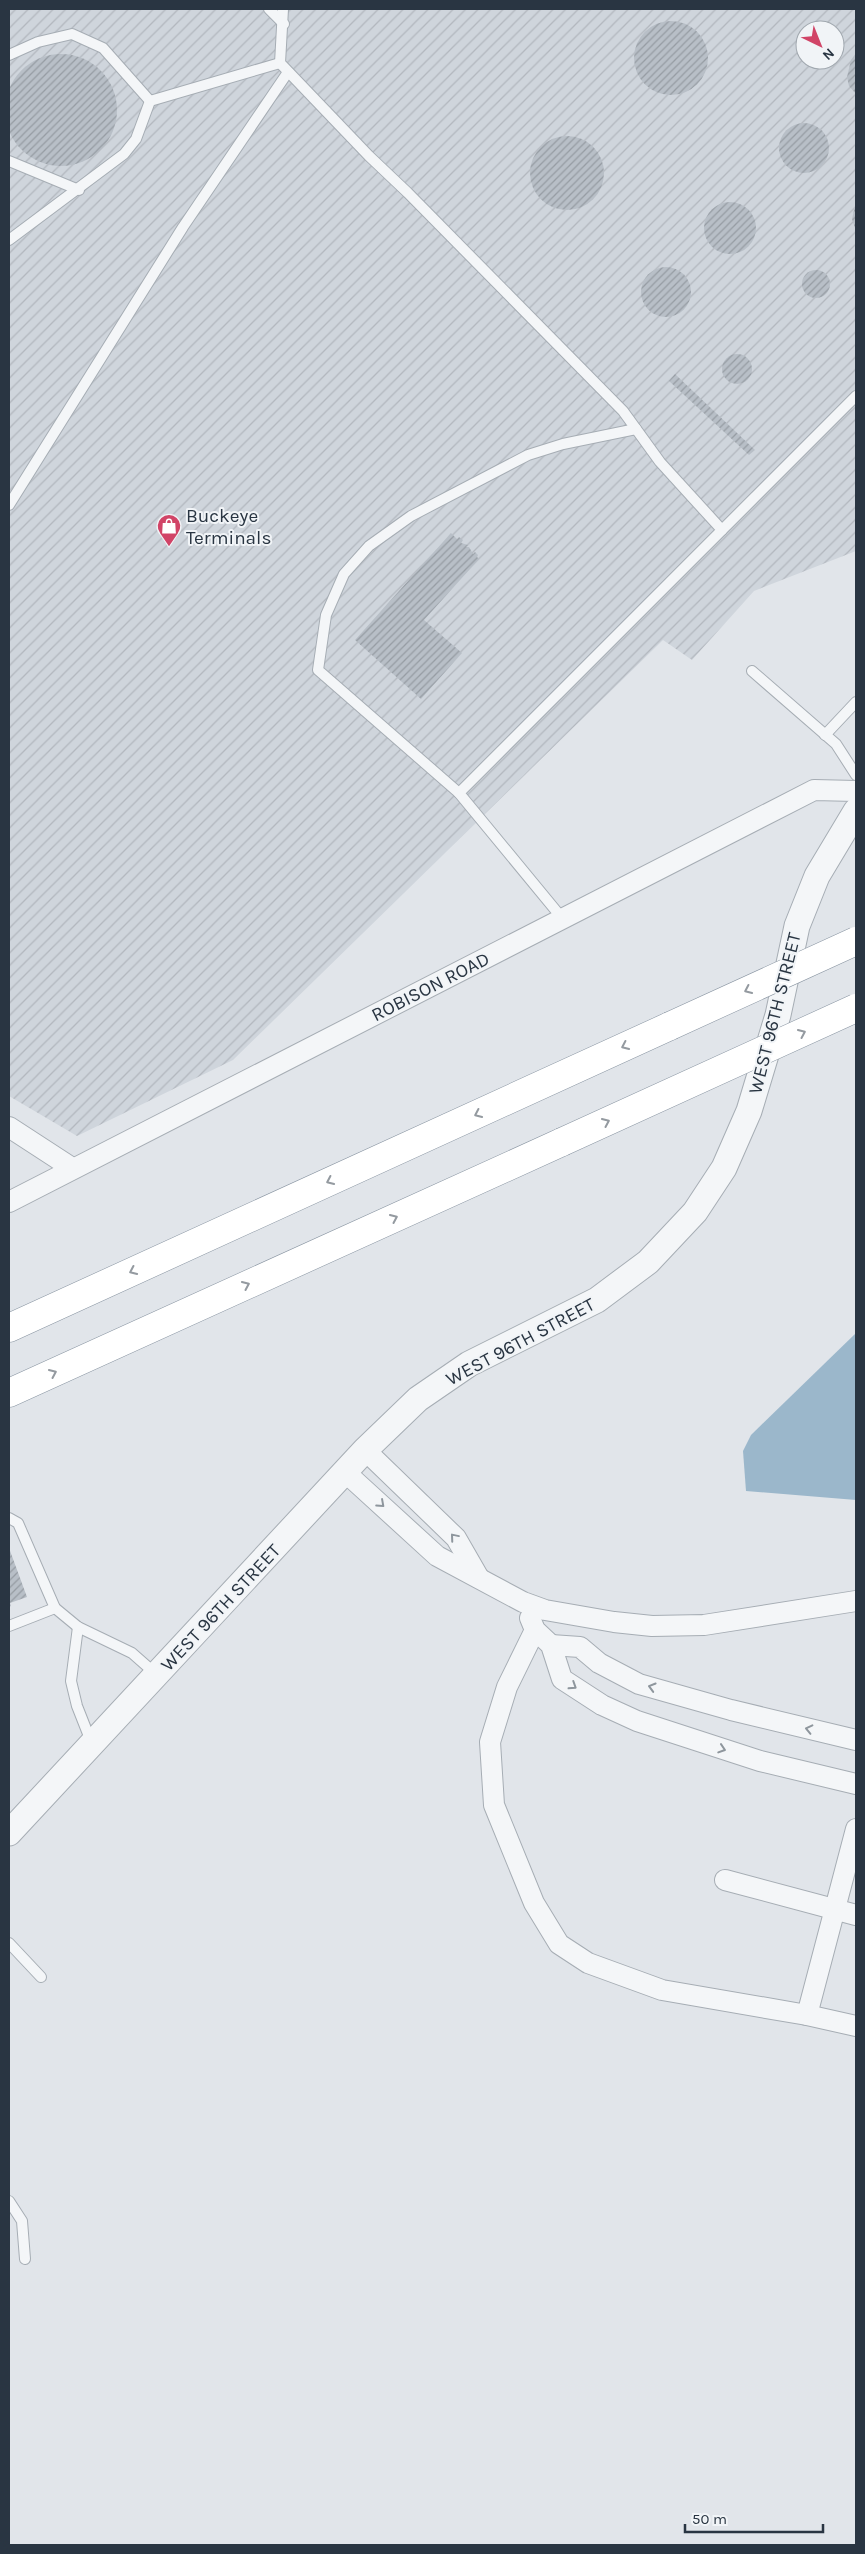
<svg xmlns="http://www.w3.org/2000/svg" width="865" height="2554" font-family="Karla,sans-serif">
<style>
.industrial{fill:url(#industrial-furrows);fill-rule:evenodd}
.water{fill:#9bb7cb}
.building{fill:url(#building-hatch)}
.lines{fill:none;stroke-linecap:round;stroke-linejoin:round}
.service-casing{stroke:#a6adb4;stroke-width:12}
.minor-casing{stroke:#a6adb4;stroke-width:22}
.tertiary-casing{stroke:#a6adb4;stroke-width:27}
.motorway-casing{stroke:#8894a1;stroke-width:29}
.service{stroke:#f4f6f8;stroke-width:10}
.minor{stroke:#f4f6f8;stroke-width:20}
.tertiary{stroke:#f4f6f8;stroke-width:25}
.motorway{stroke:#fff;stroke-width:28}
.motorway-bridge-casing{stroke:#8894a1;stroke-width:29;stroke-linecap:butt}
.motorway-bridge{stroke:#fff;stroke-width:28}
.oneway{stroke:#949aa0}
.oneway2{stroke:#8e969d}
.labels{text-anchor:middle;stroke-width:4;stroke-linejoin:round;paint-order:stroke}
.poi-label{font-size:19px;fill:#293542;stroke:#f1f4f7;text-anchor:start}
.street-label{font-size:19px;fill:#293542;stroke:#f1f4f7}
</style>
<defs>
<pattern id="industrial-furrows" width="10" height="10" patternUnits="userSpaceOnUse" patternTransform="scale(1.25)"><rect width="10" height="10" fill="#cfd5dc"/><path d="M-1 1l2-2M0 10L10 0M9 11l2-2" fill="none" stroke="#b2b7be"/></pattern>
<pattern id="building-hatch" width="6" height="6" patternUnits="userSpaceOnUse" patternTransform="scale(1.25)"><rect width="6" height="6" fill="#b8bfc7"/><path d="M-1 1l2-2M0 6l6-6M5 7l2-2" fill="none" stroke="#969ca3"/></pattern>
</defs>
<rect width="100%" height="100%" fill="#e1e5ea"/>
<path class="industrial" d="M9,9H856V551L754,591L692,660L663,640L233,1060L77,1136L9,1096ZM805,30H835V60H805Z"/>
<polygon class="water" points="856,1333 856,1500 746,1491 743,1451 751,1435"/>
<g class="building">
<circle cx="671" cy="58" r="37"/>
<polygon points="856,53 856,94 849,86 847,77 851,60"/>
<circle cx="61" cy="110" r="56"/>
<circle cx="804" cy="148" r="25"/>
<circle cx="567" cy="173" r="37"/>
<circle cx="730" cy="228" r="26"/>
<polygon points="856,202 856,231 852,219"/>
<circle cx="666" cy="292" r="25"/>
<circle cx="816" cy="284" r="14"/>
<circle cx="737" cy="369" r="15"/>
<polygon points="675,374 755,450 749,455 669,381"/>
<polygon points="451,533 457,539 459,537 463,540 461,543 468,545 466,547 469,547 473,554 475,552 478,555 477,557 479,559 424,620 462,653 421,699 355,640"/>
<polygon points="9,1548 27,1597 10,1603 11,1606 9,1607"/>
</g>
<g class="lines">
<g class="service-casing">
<g id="service">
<polyline points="269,9 284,24"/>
<polyline points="283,9 280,63 369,156 408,193 623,411 660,462 722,530 459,793 562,918"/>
<polyline points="9,55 38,42 72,34 103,48 150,101"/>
<polyline points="150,101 280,63"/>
<polyline points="9,161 79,190"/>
<polyline points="9,240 124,154 136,139 150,101"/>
<polyline points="9,505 183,227 288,72"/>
<polyline points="722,530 856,396"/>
<polyline points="752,671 836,744 856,775"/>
<polyline points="825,735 856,702"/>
<polyline points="459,793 318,670 326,615 344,574 369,546 411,516 528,455 563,444 636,429"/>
<polyline points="9,1518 18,1523 55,1608 78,1627 132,1653 157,1675"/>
<polyline points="9,1626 55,1608"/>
<polyline points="78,1627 71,1681 77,1706 92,1744"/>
<polyline points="9,1943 41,1977"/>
<polyline points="9,2201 22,2221 25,2259"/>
</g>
</g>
<g class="minor-casing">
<g id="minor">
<polyline points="9,1127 72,1168"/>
<polyline points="9,1202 814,790 856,791"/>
<polyline points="365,1450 456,1538 479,1578"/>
<polyline points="345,1472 437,1556 523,1602 545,1610 614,1622 652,1626 704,1625 856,1601"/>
<polyline points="530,1618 535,1630 551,1645 562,1679 602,1705 637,1721 760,1761 856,1784"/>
<polyline points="535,1630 507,1687 490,1742 494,1805 534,1903 559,1944 588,1963 662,1990 807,2015 856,1829"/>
<polyline points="551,1645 580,1647 599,1663 639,1684 731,1710 856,1740"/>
<polyline points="725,1880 856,1915"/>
<polyline points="807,2015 856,2026"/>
</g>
</g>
<g class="tertiary-casing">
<polyline id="tertiary" points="9,1833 365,1450 418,1399 469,1364 597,1300 648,1262 695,1212 724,1168 749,1111 778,1015 797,926 817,876 856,811"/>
</g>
<g class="motorway-casing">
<g id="motorway">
<polyline points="9,1328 670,1026"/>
<polyline points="9,1393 562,1142"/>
</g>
</g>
<use href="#service" class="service"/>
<use href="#minor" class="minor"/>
<use href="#tertiary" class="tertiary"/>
<use href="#motorway" class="motorway"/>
<g class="motorway-bridge-casing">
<g id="motorway-bridge">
<polyline points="670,1026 856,941"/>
<polyline points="562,1142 856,1008"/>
</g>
</g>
<use href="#motorway-bridge" class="motorway-bridge"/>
</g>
<defs><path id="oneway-chevron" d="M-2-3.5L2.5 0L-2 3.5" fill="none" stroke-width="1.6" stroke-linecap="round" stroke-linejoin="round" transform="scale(1.25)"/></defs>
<g class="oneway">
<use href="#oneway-chevron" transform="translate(748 990) rotate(155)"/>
<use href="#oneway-chevron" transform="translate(802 1033) rotate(-24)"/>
<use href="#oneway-chevron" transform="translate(625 1046) rotate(155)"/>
<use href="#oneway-chevron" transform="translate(478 1114) rotate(155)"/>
<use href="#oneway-chevron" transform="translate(606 1122) rotate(-24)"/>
<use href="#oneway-chevron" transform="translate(330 1181) rotate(155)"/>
<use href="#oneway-chevron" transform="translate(394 1218) rotate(-24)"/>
<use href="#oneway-chevron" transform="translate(133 1271) rotate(155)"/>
<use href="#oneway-chevron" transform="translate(246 1285) rotate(-24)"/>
<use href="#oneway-chevron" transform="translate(53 1373) rotate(-24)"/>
</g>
<g class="oneway2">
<use href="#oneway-chevron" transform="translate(381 1504) rotate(42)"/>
<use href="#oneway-chevron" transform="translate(454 1537) rotate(-130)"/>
<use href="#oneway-chevron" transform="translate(573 1686) rotate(33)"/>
<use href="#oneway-chevron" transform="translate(652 1687) rotate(-164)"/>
<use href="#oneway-chevron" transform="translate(809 1729) rotate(-167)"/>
<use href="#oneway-chevron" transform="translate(722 1749) rotate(18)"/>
</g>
<defs>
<g id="shop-pin" transform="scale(1.25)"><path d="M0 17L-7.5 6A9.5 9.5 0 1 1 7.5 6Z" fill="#d14467" stroke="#f1f4f7"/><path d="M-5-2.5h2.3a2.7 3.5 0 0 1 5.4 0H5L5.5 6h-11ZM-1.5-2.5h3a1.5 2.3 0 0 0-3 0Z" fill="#fff"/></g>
</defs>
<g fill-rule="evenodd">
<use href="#shop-pin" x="169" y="526"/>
</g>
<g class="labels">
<g class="poi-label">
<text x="186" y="522">Buckeye<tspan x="186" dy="22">Terminals</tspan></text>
</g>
<g class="street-label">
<text transform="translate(430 986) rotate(-27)" y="7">ROBISON ROAD</text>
<text transform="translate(774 1013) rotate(-76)" y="7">WEST 96TH STREET</text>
<text transform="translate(520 1341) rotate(-28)" y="7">WEST 96TH STREET</text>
<text transform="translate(220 1607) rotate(-47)" y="7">WEST 96TH STREET</text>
</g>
</g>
<rect width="865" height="2554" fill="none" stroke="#293542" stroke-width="20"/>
<g transform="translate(820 45) rotate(137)"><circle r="24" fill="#f1f4f7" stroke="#a1a8af"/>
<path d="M0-4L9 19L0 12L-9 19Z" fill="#d14467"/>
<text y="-8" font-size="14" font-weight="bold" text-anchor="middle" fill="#293542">N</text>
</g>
<path d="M685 2524v8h138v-8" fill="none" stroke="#293542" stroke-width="2.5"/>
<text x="692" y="2524" font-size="15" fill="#293542" stroke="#f1f4f7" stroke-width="4" paint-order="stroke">50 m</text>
</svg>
